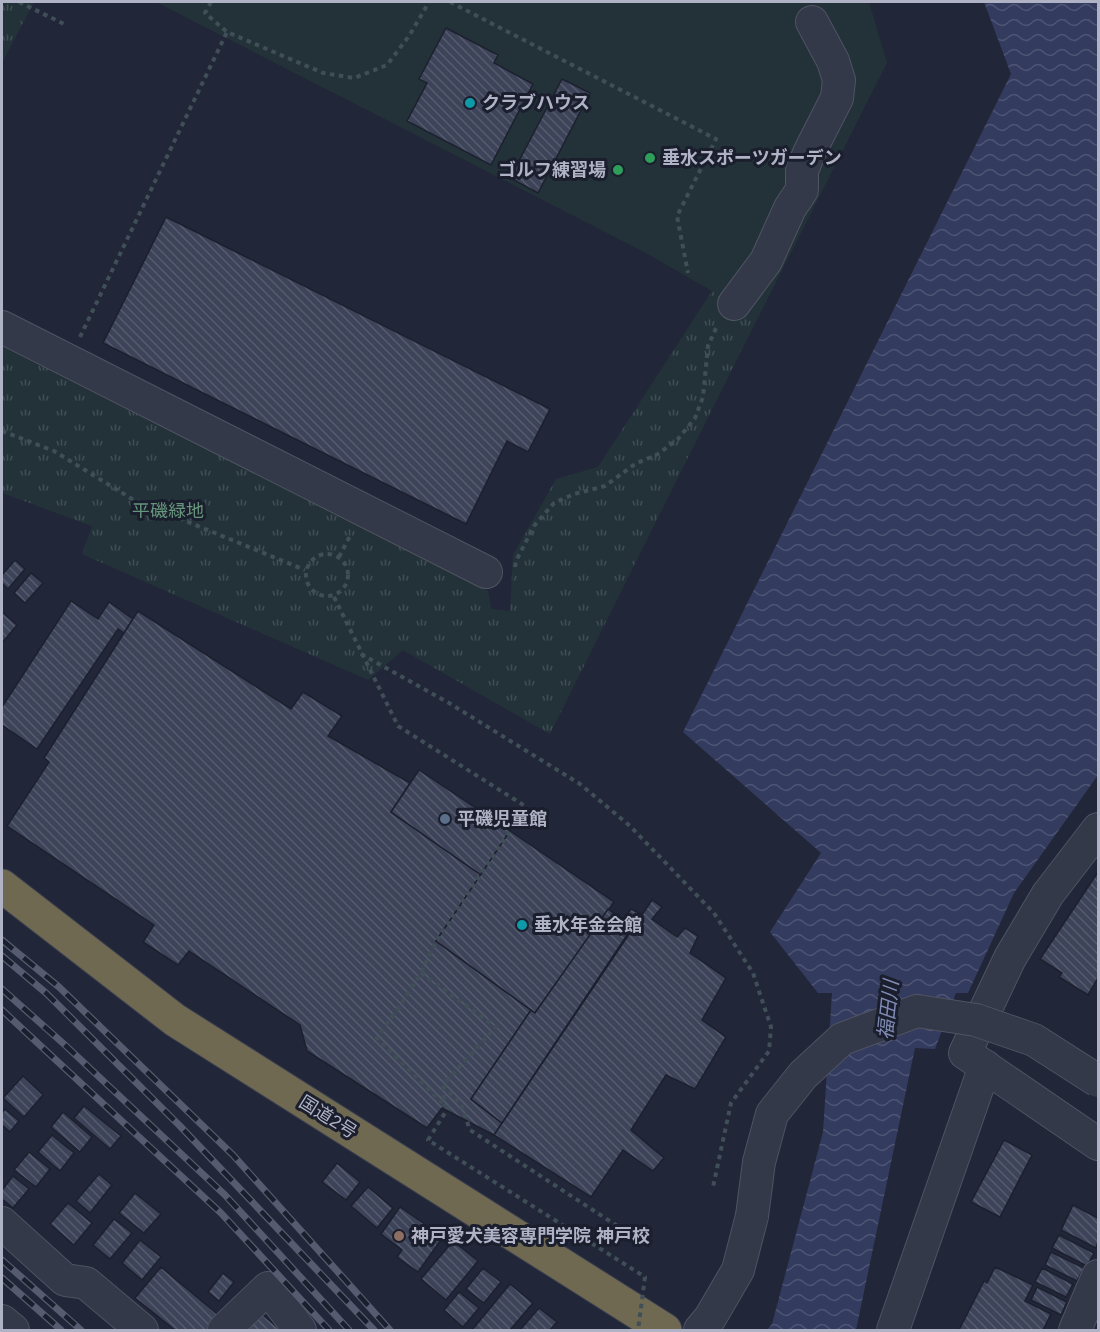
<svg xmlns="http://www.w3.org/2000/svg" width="1100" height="1332" font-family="Helvetica,'Noto Sans JP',sans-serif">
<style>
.park{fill:url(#park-tufts)}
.pitch{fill:#233239}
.water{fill:url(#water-waves)}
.building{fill:url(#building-back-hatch);stroke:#1c202f;stroke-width:1.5}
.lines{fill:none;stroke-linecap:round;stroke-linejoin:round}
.minor-casing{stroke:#4f5363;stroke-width:34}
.highway-casing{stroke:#3c4050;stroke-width:35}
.path{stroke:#404f57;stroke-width:4;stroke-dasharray:4.5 4.5;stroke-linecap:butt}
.minor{stroke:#343949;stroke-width:32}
.highway{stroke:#6f6951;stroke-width:33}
.rail-casing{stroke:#565b70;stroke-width:7}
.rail{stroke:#1a1e2d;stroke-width:4.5;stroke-dasharray:14;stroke-linecap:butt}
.minor-bridge-casing{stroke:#4f5363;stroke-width:34;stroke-linecap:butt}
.path-bridge{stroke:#404f57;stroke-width:4;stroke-dasharray:4.5 4.5;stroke-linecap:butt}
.minor-bridge{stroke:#343949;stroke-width:32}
.culture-dot{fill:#0f9aa8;stroke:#1a1e2d;stroke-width:2}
.leisure-dot{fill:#2e9e5b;stroke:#1a1e2d;stroke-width:2}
.service-dot{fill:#5c6f8a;stroke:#1a1e2d;stroke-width:2}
.education-dot{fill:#8d6e63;stroke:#1a1e2d;stroke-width:2}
.labels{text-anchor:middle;stroke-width:6;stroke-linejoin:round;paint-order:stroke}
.poi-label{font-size:18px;font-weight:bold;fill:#afb3c5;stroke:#1a1e2d;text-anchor:start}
.park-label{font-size:18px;fill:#66967b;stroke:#1a1e2d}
.street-label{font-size:18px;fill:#afb3c5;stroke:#1a1e2d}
.water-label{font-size:20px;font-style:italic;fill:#7f8ab2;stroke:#1a1e2d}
</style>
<defs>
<pattern id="park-tufts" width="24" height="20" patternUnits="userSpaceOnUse" patternTransform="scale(1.5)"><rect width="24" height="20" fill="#233239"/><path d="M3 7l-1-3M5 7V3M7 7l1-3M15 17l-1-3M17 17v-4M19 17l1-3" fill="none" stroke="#404d54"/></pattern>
<pattern id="water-waves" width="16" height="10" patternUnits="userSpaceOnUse" patternTransform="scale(1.5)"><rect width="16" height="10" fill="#333b5e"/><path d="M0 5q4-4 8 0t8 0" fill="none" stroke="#4e5574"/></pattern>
<pattern id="building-back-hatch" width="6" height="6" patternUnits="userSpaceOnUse" patternTransform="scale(1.5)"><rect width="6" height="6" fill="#3d4358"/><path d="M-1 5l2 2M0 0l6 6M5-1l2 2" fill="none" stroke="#565c6e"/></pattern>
</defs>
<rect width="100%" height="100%" fill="#212638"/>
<g class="park">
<polygon points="2,2 34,2 2,63"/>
<polygon points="712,291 758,317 550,734 403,650 368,680 82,554 92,526 2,493 2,343 488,591 491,609 510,611 513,555 556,479 598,467"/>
</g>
<polygon class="pitch" points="156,2 869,2 887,63 758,318 646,253"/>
<polygon class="water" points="984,2 1098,2 1098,775 1014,893 968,993 956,993 935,1049 915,1048 856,1330 767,1330 772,1324 823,1132 832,993 818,993 770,932 821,853 683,732 1011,74"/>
<g class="building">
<polygon points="446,28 498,55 494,63 533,84 491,165 407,121 427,83 419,79"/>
<polygon points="562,79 590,93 538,193 510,178"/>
<polygon points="166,217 550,409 528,452 507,441 466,524 103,343"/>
<polygon points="15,560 25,569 8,589 2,583 2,575"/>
<polygon points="31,573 43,583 25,603 14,593"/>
<polygon points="71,601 98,619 109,602 133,619 124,633 118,629 37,749 2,725 2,707"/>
<polygon points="138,611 291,709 303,692 342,716 328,736 410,783 391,812 481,875 436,941 531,1010 471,1099 502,1123 494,1135 442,1108 427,1128 307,1051 300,1025 189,951 178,965 143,942 154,925 7,826 49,762 44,758"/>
<polygon points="2,612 17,625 2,643"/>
<polygon points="419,770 510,831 481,875 391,812"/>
<polygon points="510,831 614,902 535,1013 436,941"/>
<polygon points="1098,872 1098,978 1088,995 1059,977 1062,973 1040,959"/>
<polygon points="652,900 662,907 652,919 677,937 685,928 698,936 690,953 726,978 702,1020 726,1037 695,1089 666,1075 631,1130 664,1158 653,1171 623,1150 591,1197 494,1135"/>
<polygon points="608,909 623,920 631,909 641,914 502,1123 471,1099 531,1010 535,1013"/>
<polygon points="23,1076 43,1095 24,1117 3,1098"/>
<polygon points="84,1106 121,1136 110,1149 74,1118"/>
<polygon points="5,1109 19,1121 10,1132 2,1125 2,1113"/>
<polygon points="63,1112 92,1137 80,1152 51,1127"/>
<polygon points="52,1135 74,1153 60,1171 38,1152"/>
<polygon points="1004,1140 1032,1155 1000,1217 971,1202"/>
<polygon points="29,1152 50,1169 36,1187 14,1170"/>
<polygon points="337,1163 360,1182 346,1200 322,1182"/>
<polygon points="99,1174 112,1185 90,1213 76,1201"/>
<polygon points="13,1176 29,1189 13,1208 2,1199 2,1190"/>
<polygon points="368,1187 393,1208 377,1228 351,1206"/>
<polygon points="135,1193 161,1214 144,1233 119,1213"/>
<polygon points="68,1203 92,1223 74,1245 50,1224"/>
<polygon points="1073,1205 1098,1218 1098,1242 1096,1248 1061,1230"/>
<polygon points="400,1207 443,1237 418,1272 397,1257 402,1250 381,1234"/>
<polygon points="114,1219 132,1233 110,1259 93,1245"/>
<polygon points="1059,1235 1094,1253 1087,1266 1052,1248"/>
<polygon points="140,1240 161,1257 142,1280 122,1263"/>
<polygon points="453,1241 478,1261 446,1300 421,1279"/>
<polygon points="1051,1252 1084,1268 1077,1281 1045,1265"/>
<polygon points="161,1267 222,1318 212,1330 175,1330 135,1298"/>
<polygon points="995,1267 1033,1285 1025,1301 1051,1314 1043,1330 959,1330 984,1281 987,1283"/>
<polygon points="483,1268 501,1282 484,1303 466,1289"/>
<polygon points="1042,1268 1073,1284 1066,1297 1035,1282"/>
<polygon points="223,1273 234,1282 219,1301 208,1292"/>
<polygon points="510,1284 533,1303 510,1330 472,1330"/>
<polygon points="1037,1287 1067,1302 1061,1315 1031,1300"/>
<polygon points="459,1292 479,1308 463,1327 444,1310"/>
<polygon points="539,1308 557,1322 550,1330 520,1330"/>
<polygon points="258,1311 281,1330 242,1330"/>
</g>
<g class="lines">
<g class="minor-casing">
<g id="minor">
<polyline points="734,304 766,261 790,208 802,190 802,171 809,153 837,98 839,80 833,61 812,22"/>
<polyline points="2,327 486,572"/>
<polyline points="1098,829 1048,894 1010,958 965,1053 1098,1144"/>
<polyline points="2,1223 65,1280 86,1283 142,1330"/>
<polyline points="2,1321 13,1330"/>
<polyline points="224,1330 268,1288 300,1330"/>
<polyline points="700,1330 710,1318 738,1270 752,1216"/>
<polyline points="893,1330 985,1066"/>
<polyline points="1075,1330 1098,1276"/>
</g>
</g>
<g class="highway-casing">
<polyline id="highway" points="2,886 175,1020 665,1330"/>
</g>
<g class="path">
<polyline points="19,2 66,25"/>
<polyline points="211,2 205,13 227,32 323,73 354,78 387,65 409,36 429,2"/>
<polyline points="450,2 716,139 677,216 688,273"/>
<polyline points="80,337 227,32"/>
<polyline points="2,431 54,451 132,499 305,570"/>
<circle cx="327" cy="575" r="21"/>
<polyline points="339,557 351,534"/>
<polyline points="515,567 516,561 534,526 554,503 574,494 605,486 635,464 658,454 678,439 695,418 703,397 708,346 717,326"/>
<polyline points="334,597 398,726 525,806 510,831 436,941 421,973 399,1007"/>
<polyline points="361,654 449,703 580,784 630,826 714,913 753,973 771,1027 769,1051 731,1103 713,1187"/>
<polyline points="421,973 496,1027 443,1085 461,1104 470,1130 625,1231"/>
<polyline points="443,1086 445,1106"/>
</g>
<use href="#minor" class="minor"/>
<use href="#highway" class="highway"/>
<g class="rail-casing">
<g id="rail">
<polyline points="2,940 59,987 233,1155 390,1330"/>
<polyline points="2,956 46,993 180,1126 374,1330"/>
<polyline points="2,989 65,1045 225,1195 349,1330"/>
<polyline points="2,1010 221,1213 329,1330"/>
<polyline points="2,1260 81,1330"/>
<polyline points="2,1278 61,1330"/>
</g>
</g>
<use href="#rail" class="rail"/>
<g class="minor-bridge-casing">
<polyline id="minor-bridge" points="752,1216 759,1162 772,1114 803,1075 842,1039 917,1011 976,1020 1034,1040 1098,1081"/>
</g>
<polyline class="path-bridge" points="399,1007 377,1038 448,1108 428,1140 645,1277 638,1330"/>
<use href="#minor-bridge" class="minor-bridge"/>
</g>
<g class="culture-dot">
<circle cx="470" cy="103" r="6"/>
<circle cx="522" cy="925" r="6"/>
</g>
<g class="leisure-dot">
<circle cx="650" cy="158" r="6"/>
<circle cx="618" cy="170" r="6"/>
</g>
<circle class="service-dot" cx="445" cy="819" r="6"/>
<circle class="education-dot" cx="399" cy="1236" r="6"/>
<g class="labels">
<g class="poi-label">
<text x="482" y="109">クラブハウス</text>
<text x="662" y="164">垂水スポーツガーデン</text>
<text x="606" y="176" text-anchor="end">ゴルフ練習場</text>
<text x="457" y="825">平磯児童館</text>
<text x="534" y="931">垂水年金会館</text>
<text x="411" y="1242">神戸愛犬美容専門学院 神戸校</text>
</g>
<g class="park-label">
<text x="168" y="517">平磯緑地</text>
</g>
<g class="street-label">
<text transform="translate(328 1117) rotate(32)" y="6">国道2号</text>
</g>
<g class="water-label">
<text transform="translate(888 1010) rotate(-84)" y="7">福田川</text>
</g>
</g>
<rect width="1100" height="1332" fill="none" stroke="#afb3c5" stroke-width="6"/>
</svg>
